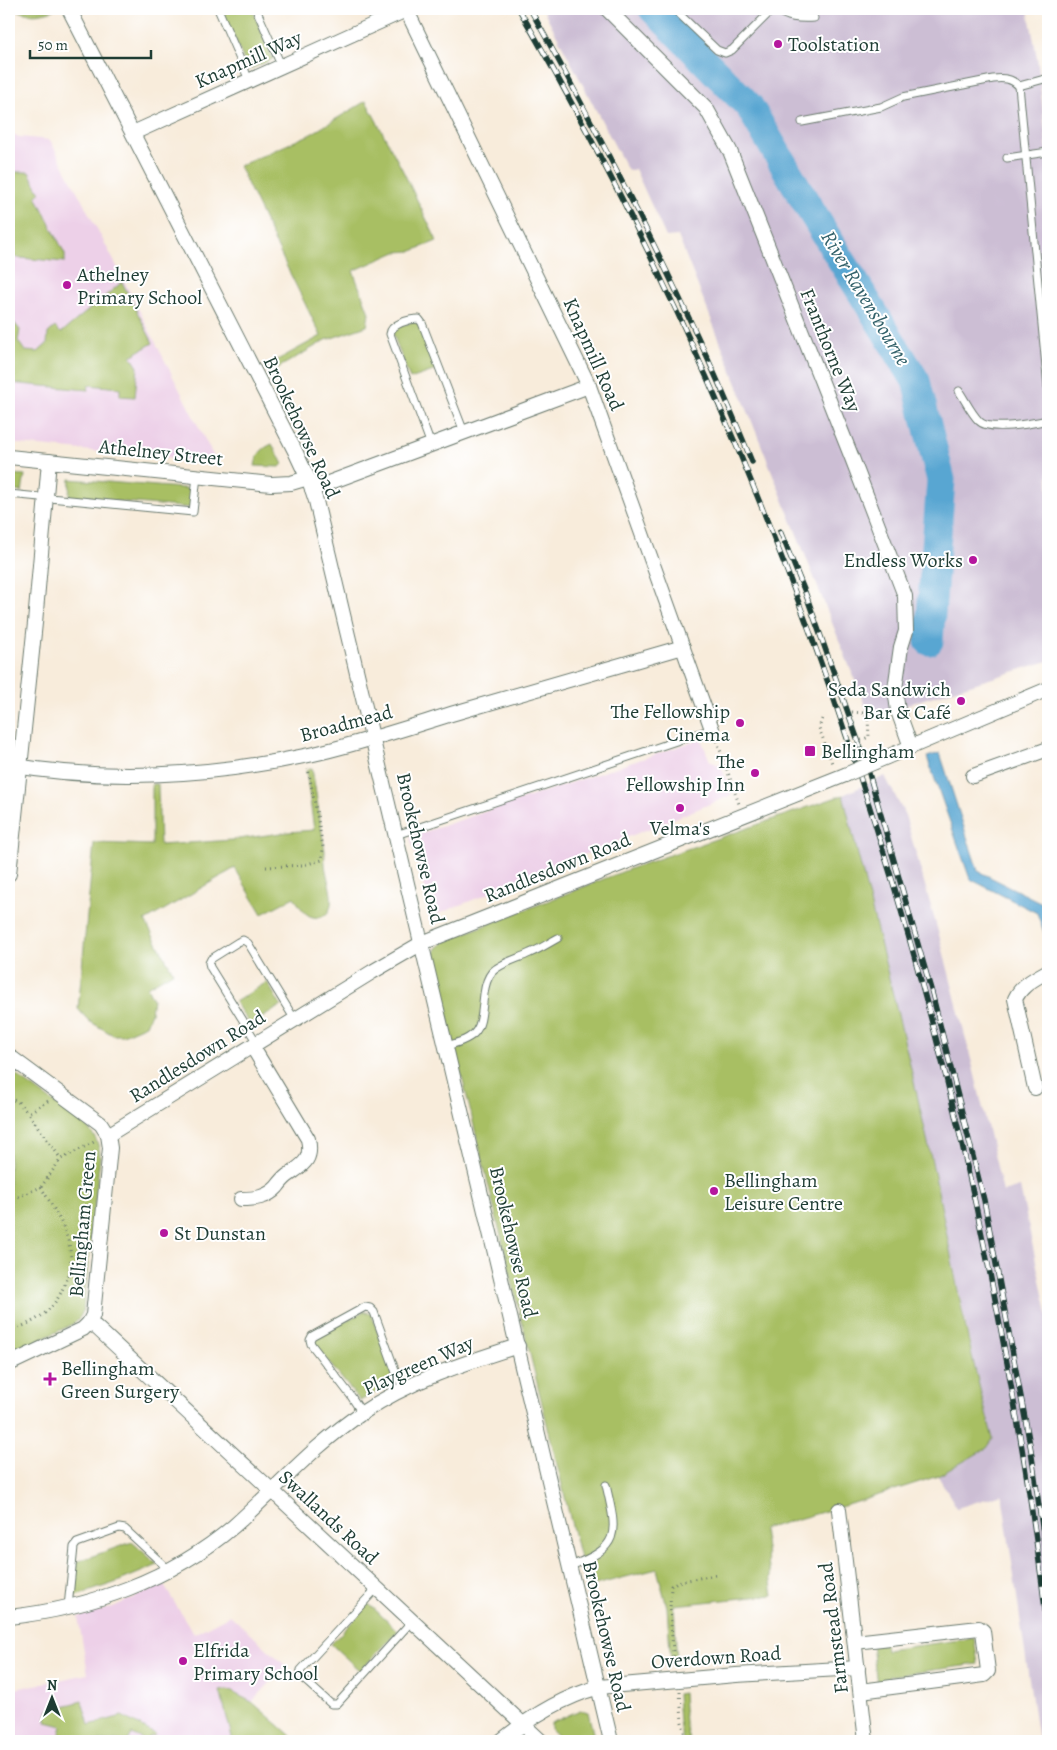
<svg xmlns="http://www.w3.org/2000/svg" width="1057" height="1750" font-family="Alegreya,serif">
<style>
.built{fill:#edd0e8}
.industrial{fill:#ccbed4}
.green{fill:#a8bf63;stroke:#647e4c}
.water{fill:#59a6d2;stroke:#3c7283}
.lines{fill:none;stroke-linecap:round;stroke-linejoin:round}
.river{stroke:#59a6d2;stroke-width:29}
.service-casing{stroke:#6b7a6e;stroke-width:9}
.minor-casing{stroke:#6b7a6e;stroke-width:16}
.path{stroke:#6b7a6e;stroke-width:3;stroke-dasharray:1 4;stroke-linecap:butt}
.service{stroke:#fff;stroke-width:7}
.minor{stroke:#fff;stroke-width:14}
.rail-casing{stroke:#1f3d34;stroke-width:5.5}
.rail{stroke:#fff;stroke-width:4;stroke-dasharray:11;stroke-linecap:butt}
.minor-bridge-casing{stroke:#6b7a6e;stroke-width:16;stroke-linecap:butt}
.path-bridge{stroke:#6b7a6e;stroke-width:3;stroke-dasharray:1 4;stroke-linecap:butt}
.minor-bridge{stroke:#fff;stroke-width:14}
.poi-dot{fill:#b5179e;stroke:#fff;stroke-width:2}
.labels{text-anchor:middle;stroke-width:4;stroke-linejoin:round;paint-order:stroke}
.poi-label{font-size:20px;fill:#1f3d34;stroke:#fff;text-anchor:start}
.street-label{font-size:20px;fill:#1f3d34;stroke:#fff}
.water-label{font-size:21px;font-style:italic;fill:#33626b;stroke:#fff}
</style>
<rect width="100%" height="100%" fill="#fff"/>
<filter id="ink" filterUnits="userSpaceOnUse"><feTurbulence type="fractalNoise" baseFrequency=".02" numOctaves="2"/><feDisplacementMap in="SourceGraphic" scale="10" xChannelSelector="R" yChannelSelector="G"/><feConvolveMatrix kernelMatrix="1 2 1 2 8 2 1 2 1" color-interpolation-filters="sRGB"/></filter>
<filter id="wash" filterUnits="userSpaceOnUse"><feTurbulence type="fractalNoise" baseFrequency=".0096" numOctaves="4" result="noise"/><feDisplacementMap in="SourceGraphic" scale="20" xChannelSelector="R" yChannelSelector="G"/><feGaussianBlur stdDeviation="1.12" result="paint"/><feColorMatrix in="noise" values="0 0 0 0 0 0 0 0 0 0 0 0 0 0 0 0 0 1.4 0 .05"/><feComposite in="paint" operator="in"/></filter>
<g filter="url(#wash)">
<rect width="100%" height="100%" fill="#f8ecdb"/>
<g class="built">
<polygon points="9,132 19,137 50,140 114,261 217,463 9,443 9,156 12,150 9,149"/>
<polygon points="701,739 710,761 721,766 732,795 433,916 410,837"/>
<polygon points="163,1584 194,1634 230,1615 286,1666 252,1702 297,1741 9,1741 9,1699 11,1690 88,1674 78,1617 113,1607"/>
</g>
<g class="industrial">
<polygon points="543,9 1028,9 1038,63 1048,161 1048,661 924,699 870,718 678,236 666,237 635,169 628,171"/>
<polygon points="885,776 905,815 941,942 973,1067 1003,1192 1020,1187 1048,1317 1048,1741 1038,1741 1002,1494 957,1508 938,1476 987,1448 993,1439 981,1395 928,1145 889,979 843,795"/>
</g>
<g class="green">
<path d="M17,9H54V10C40,14 30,16 16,10Z"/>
<polygon points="222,9 252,9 273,59 248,70"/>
<polygon points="366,101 403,171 437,241 412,251 396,252 353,271 369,313 367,326 326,340 271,372 268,365 321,336 284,261 239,166 311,134"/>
<polygon points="9,172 29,172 40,193 36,196 65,254 65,262 10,257"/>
<polygon points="122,282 153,343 131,356 138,367 135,397 120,396 120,388 89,385 88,390 9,383 9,323 12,320 20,330 18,341 25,351 38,352 47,344 48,333 55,327 61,333"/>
<polygon points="414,321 419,325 436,370 410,379 393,334 396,328"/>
<path d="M272,444L283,464L280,467L255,466C257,454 261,449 272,444Z"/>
<polygon points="9,474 25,475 22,492 9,490"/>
<polygon points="70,479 194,489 192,508 69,497"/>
<path d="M312,768L325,851C325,855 324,859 325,863C325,877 342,912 320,917C306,920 300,906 294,897L262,914L235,868L145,921L173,972L147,987L153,999L151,1013L146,1025L123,1035H113L89,1021L78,1009L94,843L152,845V784H158L160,845L232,840L288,832L314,830L306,770Z"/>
<path d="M843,795C872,912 903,1029 929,1148C950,1245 966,1344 993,1439L987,1448L938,1476L854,1503L763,1529L773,1595L674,1605L677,1664H671L667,1607L657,1569L587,1587L451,1032L434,956L436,948L445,941L632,868Z"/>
<polygon points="267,982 281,1006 250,1025 235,1002"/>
<path d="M9,1070L86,1126C95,1136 100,1144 100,1157L83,1311L80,1317L73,1324L9,1355Z"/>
<polygon points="364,1311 371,1314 396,1381 360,1401 314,1344 316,1337"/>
<polygon points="132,1542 158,1565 117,1582 73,1597 76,1562"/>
<polygon points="369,1604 398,1631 360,1671 331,1644"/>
<polygon points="974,1638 978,1664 889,1676 889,1682 877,1684 872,1645 885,1643 886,1650"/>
<polygon points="228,1690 252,1702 297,1741 233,1741 220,1691"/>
<polygon points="683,1693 685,1722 689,1741 683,1741 679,1722 677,1694"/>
<polygon points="82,1701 89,1725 122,1716 155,1734 153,1737 150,1736 147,1741 132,1734 128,1741 58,1741 62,1726 46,1722 49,1710"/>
<polygon points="580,1710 588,1712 595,1741 563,1741 551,1730 551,1723"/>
</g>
<polygon class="water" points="940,753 978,871 1048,906 1048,943 1037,913 970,879 927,757"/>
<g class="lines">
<polyline class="river" points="653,9 749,106 811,211 916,381 941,480 929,641"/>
</g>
</g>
<g filter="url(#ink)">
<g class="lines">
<g class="service-casing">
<g id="service">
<polyline points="218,9 249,80"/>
<polyline points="256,9 281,65"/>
<polyline points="674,9 717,50 725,53 732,50 773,9"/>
<path d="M775,9C788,18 798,19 814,18"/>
<polyline points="1048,78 1019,86 1048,387"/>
<path d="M802,122L881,107L903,97L993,79C1004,78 1011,78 1019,86"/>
<polyline points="1007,158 1048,152"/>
<path d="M959,391C965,400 971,413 979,421C989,432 1034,423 1048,420"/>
<path d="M431,445L390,334C391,324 409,319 419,319L422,323L464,432"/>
<polyline points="9,494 193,512 197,476"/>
<polyline points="396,835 712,729"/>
<polyline points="257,1043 210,967 209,963 211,959 238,942 243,940 248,943 295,1020"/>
<path d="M446,1046C483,1037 480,1027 484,994C485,986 487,978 492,972C502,962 518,959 530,953C540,949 549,943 558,938"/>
<polyline points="362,1413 351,1396 311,1344 310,1340 312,1336 365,1307 370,1308 374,1312 398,1378 404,1389"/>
<path d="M570,1566C622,1547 617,1533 606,1485"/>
<polyline points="376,1589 301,1670 300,1676 331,1704 337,1704 412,1621"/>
<polyline points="68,1607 74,1547 77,1543 119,1528 125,1529 168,1569"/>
</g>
</g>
<g class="minor-casing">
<g id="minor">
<polyline points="69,9 295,451 310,483 316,501 611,1741"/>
<polyline points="406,9 589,386 712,729"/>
<polyline points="607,9 706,108 730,151 852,458 905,596 906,631 901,647 895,689 898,711 911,747"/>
<polyline points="133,133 406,10"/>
<polyline points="9,457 271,484 291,483 308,478"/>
<polyline points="312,489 589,386"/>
<polyline points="875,762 1048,689"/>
<path d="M9,765C107,782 212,776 309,755C359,744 409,727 458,712C533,691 608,669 683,647"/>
<polyline points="973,776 1048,749"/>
<polyline points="9,874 35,623 49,461"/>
<polyline points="9,1056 101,1124 108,1135 110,1148 93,1315 89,1323 83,1329 9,1364"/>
<path d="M1035,1088L1015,999C1022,984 1035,979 1048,971"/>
<polyline points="108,1135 372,972 422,943 845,775"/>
<path d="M241,1199C254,1199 267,1198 277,1187C280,1183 283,1179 287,1176C302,1165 313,1161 308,1139L252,1046"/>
<polyline points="89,1323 96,1327 541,1741"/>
<polyline points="839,1510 866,1741"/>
<path d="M9,1617C90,1608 171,1580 234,1526C277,1488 314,1445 362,1413C409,1381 464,1363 518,1346"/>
<polyline points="855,1642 979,1628 983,1631 988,1671 984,1675 861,1691"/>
<path d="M501,1741C529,1718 564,1697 599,1687L736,1675L858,1668"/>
</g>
</g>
<g class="path">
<polyline points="852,712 864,713 868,719 869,737 861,740"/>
<polyline points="822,719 819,728 833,766"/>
<polyline points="717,741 739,804"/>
<polyline points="828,753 833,751"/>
<polyline points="266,867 303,865 322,860 323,847 308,768"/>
<polyline points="9,1098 18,1102 28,1113"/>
<polyline points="48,1101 28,1113 61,1159"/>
<path d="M41,1187C56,1213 75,1239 70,1270L84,1274"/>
<polyline points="9,1201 41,1187 61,1159 96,1141"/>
<path d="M9,1331C45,1319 58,1307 70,1270"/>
<polyline points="674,1666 670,1610 671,1586 677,1582 715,1575"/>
<polyline points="680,1692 682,1722 686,1741"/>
</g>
<use href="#service" class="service"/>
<use href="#minor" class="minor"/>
<g class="rail-casing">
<g id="rail">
<path d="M519,9C749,406 906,844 994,1294C1016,1407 1036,1521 1048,1636"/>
<path d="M530,9C568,76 603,144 638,213C679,295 718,377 752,462"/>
<polyline points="780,531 805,592 866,763 932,993 984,1200 1031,1450 1048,1568"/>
</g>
</g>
<use href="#rail" class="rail"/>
<g class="minor-bridge-casing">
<polyline id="minor-bridge" points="845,775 875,762"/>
</g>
<polyline class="path-bridge" points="833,751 861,740"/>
<use href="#minor-bridge" class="minor-bridge"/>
</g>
</g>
<g class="poi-dot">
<circle cx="778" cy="44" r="5"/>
<circle cx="67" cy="285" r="5"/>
<circle cx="973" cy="560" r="5"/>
<circle cx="961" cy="701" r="5"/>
<circle cx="740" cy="723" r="5"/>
<rect x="804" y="745" width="12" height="12" rx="2.5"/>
<circle cx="755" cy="773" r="5"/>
<circle cx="680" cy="808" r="5"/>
<circle cx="714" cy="1191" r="5"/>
<circle cx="164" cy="1233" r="5"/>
<path d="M47.5 1371.5h5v5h5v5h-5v5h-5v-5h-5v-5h5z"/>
<circle cx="183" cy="1661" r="5"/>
</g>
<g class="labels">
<g class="poi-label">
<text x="788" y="51">Toolstation</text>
<text x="77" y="281">Athelney<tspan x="77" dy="23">Primary School</tspan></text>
<text x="963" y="567" text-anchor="end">Endless Works</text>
<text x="951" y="696" text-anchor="end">Seda Sandwich<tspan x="951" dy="23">Bar &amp; Café</tspan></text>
<text x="730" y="718" text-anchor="end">The Fellowship<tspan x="730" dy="23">Cinema</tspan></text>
<text x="821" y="758">Bellingham</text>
<text x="745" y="768" text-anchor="end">The<tspan x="745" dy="23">Fellowship Inn</tspan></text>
<text x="680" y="835" text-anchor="middle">Velma's</text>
<text x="724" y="1187">Bellingham<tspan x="724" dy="23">Leisure Centre</tspan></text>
<text x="174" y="1240">St Dunstan</text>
<text x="61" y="1375">Bellingham<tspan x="61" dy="23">Green Surgery</tspan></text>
<text x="193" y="1657">Elfrida<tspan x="193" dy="23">Primary School</tspan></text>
</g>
<g class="street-label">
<text transform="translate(248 59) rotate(-24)" y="7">Knapmill Way</text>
<text transform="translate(831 350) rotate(68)" y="7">Franthorne Way</text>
<text transform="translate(594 354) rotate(66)" y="7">Knapmill Road</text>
<text transform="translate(302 427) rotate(65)" y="7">Brookehowse Road</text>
<text transform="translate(161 452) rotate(6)" y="7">Athelney Street</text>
<text transform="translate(346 723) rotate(-15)" y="7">Broadmead</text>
<text transform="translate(421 848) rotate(77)" y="7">Brookehowse Road</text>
<text transform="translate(557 867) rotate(-22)" y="7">Randlesdown Road</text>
<text transform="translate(197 1056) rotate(-32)" y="7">Randlesdown Road</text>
<text transform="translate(82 1224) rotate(-85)" y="7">Bellingham Green</text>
<text transform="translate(514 1242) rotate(77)" y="7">Brookehowse Road</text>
<text transform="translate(418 1365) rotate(-24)" y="7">Playgreen Way</text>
<text transform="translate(329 1517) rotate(43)" y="7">Swallands Road</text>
<text transform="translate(833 1628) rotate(-97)" y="7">Farmstead Road</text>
<text transform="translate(607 1636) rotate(77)" y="7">Brookehowse Road</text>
<text transform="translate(716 1657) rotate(-4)" y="7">Overdown Road</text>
</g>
<g class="water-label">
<text transform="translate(866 298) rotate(59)" y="7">River Ravensbourne</text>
</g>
</g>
<rect width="1057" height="1750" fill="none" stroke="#fff" stroke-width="30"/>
<g transform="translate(52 1698)" stroke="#ffffff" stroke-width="4" paint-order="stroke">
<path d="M0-4L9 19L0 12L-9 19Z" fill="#1f3d34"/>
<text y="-8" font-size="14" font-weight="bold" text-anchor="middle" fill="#1f3d34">N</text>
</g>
<path d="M30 50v8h121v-8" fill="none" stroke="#1f3d34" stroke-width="2.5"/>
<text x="38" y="50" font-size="15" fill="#1f3d34" stroke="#ffffff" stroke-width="4" paint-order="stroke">50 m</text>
</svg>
